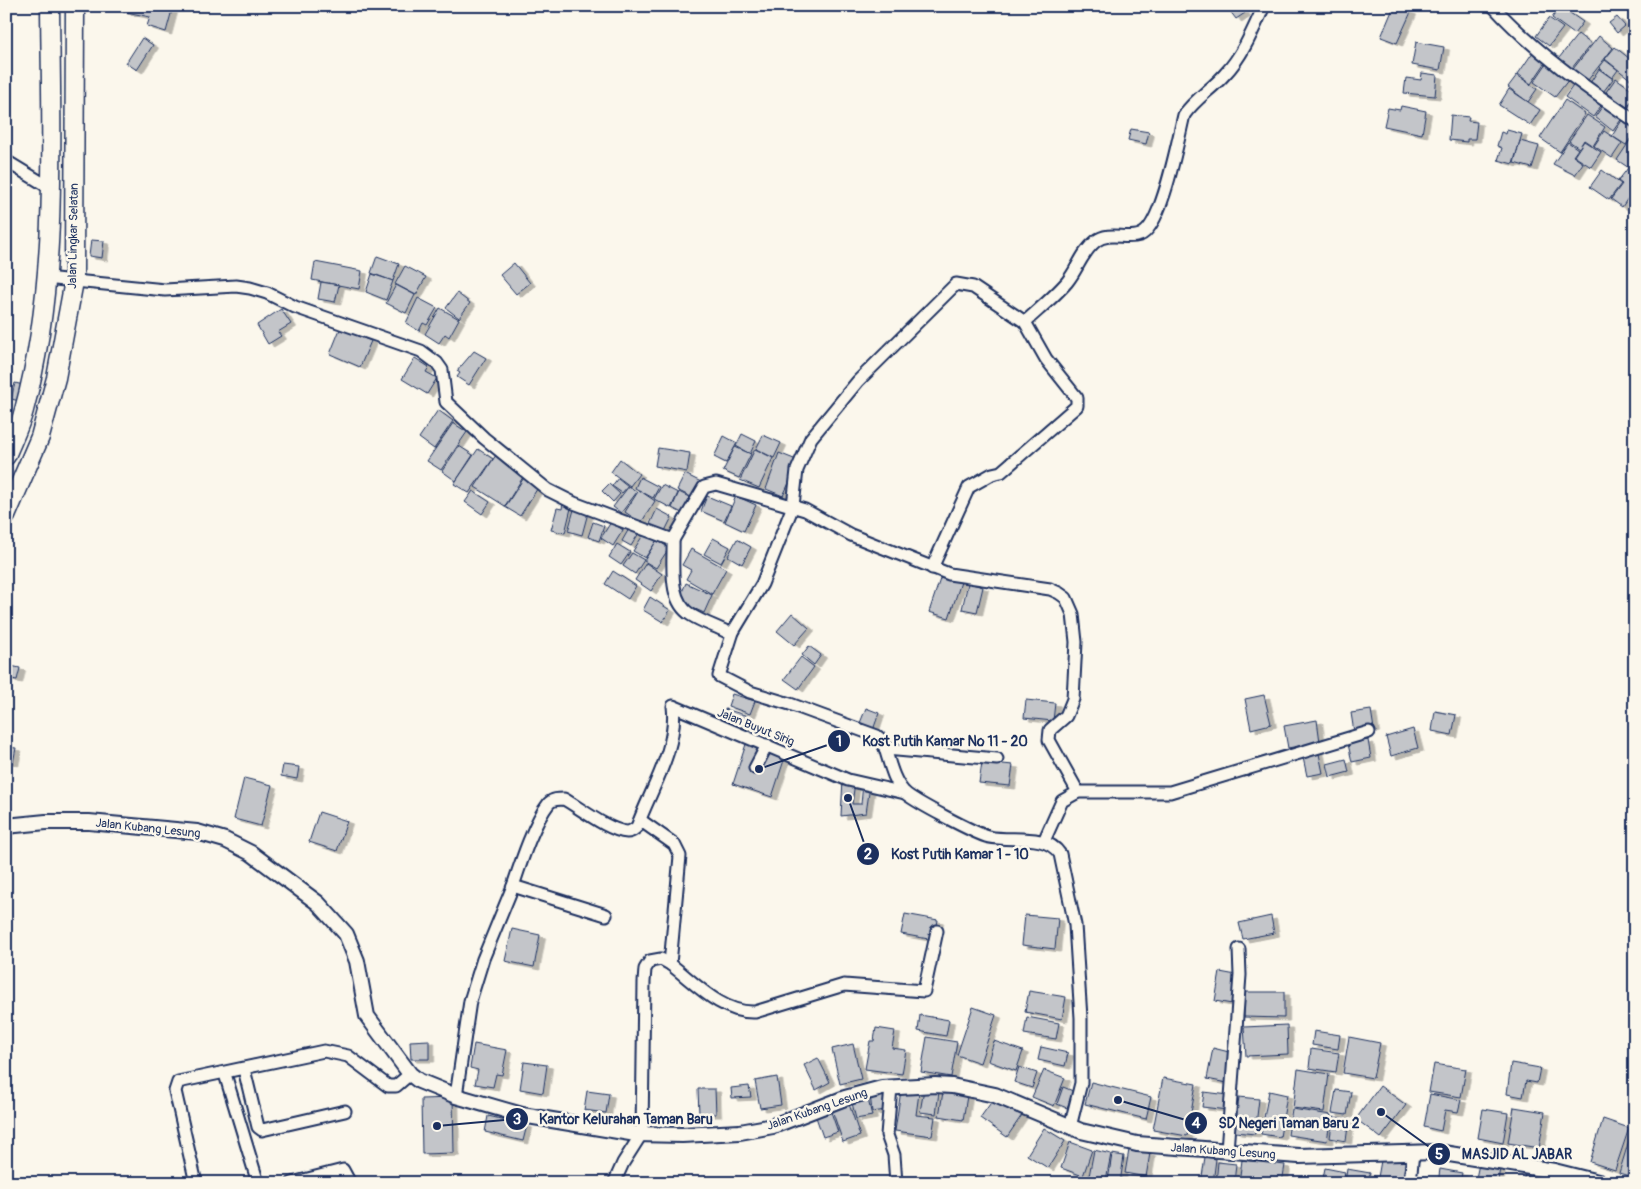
<svg xmlns="http://www.w3.org/2000/svg" width="1641" height="1189" font-family="Pangolin,sans-serif">
<style>
.building{fill:#c3c5c9;stroke:#1b2f5e;filter:url(#shadow)}
.lines{fill:none;stroke-linecap:round;stroke-linejoin:round}
.minor-casing{stroke:#1b2f5e;stroke-width:15}
.tertiary-casing{stroke:#1b2f5e;stroke-width:18}
.trunk-casing{stroke:#1b2f5e;stroke-width:21}
.minor{stroke:#fbf7ec;stroke-width:11}
.tertiary{stroke:#fbf7ec;stroke-width:14}
.trunk{stroke:#fbf7ec;stroke-width:18}
.labels{text-anchor:middle;stroke-width:5;stroke-linejoin:round;paint-order:stroke}
.street-label{font-size:12px;fill:#1b2f5e;stroke:#fbf7ec}
.leader{fill:none;stroke:#1b2f5e;stroke-width:2}
.callout-dot{fill:#1b2f5e;stroke:#fbf7ec;stroke-width:2}
.mark-label{font-size:15px;text-anchor:middle;font-weight:bold;fill:#fff}
.callout-label{font-size:14px;text-anchor:middle;font-weight:bold;fill:#1b2f5e;stroke:#fbf7ec;stroke-width:5;stroke-linejoin:round;paint-order:stroke}
</style>
<defs>
<filter id="shadow"><feDropShadow dx="5.5" dy="3" stdDeviation="0" flood-color="#0004"/></filter>
</defs>
<rect width="100%" height="100%" fill="#fbf7ec"/>
<filter id="ink" filterUnits="userSpaceOnUse"><feTurbulence type="fractalNoise" baseFrequency=".02" numOctaves="2"/><feDisplacementMap in="SourceGraphic" scale="10" xChannelSelector="R" yChannelSelector="G"/><feConvolveMatrix kernelMatrix="1 2 1 2 8 2 1 2 1" color-interpolation-filters="sRGB"/></filter>
<g filter="url(#ink)">
<g class="building">
<polygon points="123,6 155,6 172,10 166,32 147,26 150,17 122,11"/>
<polygon points="1240,6 1245,13 1236,19 1227,7"/>
<polygon points="1394,6 1411,12 1397,43 1381,37"/>
<polygon points="1560,6 1583,22 1574,34 1552,18"/>
<polygon points="1617,17 1625,26 1617,33 1609,23"/>
<polygon points="1549,18 1563,28 1549,46 1536,36"/>
<polygon points="1578,34 1591,44 1572,68 1559,58"/>
<polygon points="1599,36 1613,48 1588,80 1573,69"/>
<polygon points="142,38 153,45 137,70 126,63"/>
<polygon points="1416,42 1444,47 1440,70 1412,65"/>
<polygon points="1615,47 1635,63 1635,75 1631,80 1605,59"/>
<polygon points="1533,52 1546,62 1531,84 1518,74"/>
<polygon points="1605,60 1618,70 1612,78 1599,68"/>
<polygon points="1547,63 1569,79 1555,97 1534,82"/>
<polygon points="1599,69 1613,79 1603,92 1590,83"/>
<polygon points="1422,73 1437,75 1435,96 1404,93 1406,78 1421,80"/>
<polygon points="1517,75 1537,89 1528,102 1508,87"/>
<polygon points="1635,76 1635,88 1629,83"/>
<polygon points="1616,78 1635,92 1635,96 1627,107 1606,92"/>
<polygon points="1575,83 1603,103 1593,117 1565,97"/>
<polygon points="1509,89 1540,110 1530,125 1499,105"/>
<polygon points="1635,98 1635,113 1628,108"/>
<polygon points="1565,100 1585,114 1560,152 1540,138"/>
<polygon points="1604,104 1623,117 1613,131 1595,117"/>
<polygon points="1401,106 1426,111 1422,134 1384,126 1388,108 1400,110"/>
<polygon points="1451,115 1469,117 1468,121 1477,122 1475,139 1467,139 1467,142 1449,140"/>
<polygon points="1587,115 1605,127 1593,146 1584,140 1579,148 1569,141"/>
<polygon points="1624,117 1635,124 1635,132 1626,145 1612,136"/>
<polygon points="1131,129 1149,132 1146,144 1128,140"/>
<polygon points="1507,130 1522,134 1513,164 1498,160 1502,148 1497,146 1501,132 1506,134"/>
<polygon points="1604,131 1622,143 1612,158 1594,146"/>
<polygon points="1635,133 1635,159 1629,168 1617,160"/>
<polygon points="1520,141 1539,146 1532,168 1514,163"/>
<polygon points="1584,141 1601,152 1591,167 1574,156"/>
<polygon points="1568,142 1578,149 1573,156 1583,163 1575,175 1553,164"/>
<polygon points="1628,168 1635,172 1635,196 1631,200 1628,198 1622,207 1611,199 1622,184 1618,181"/>
<polygon points="1602,170 1621,184 1609,200 1590,187"/>
<polygon points="91,240 104,241 102,258 89,256"/>
<polygon points="377,256 399,264 393,281 371,273"/>
<polygon points="315,262 362,271 359,289 312,280"/>
<polygon points="514,263 530,283 516,294 500,275"/>
<polygon points="405,266 426,277 416,295 395,284"/>
<polygon points="372,274 393,281 386,300 366,292"/>
<polygon points="321,282 339,285 335,302 318,299"/>
<polygon points="396,285 415,295 406,313 386,303"/>
<polygon points="457,293 470,303 459,318 446,308"/>
<polygon points="418,298 437,308 427,325 423,323 419,331 406,323"/>
<polygon points="440,308 459,319 449,337 445,334 439,343 425,334"/>
<polygon points="281,309 291,324 278,332 281,336 268,344 257,325"/>
<polygon points="340,329 371,341 360,367 330,354"/>
<polygon points="474,351 486,358 469,385 457,377 460,373 457,371"/>
<polygon points="415,358 429,367 426,372 437,378 427,394 402,379"/>
<polygon points="15,383 28,386 24,402 11,399"/>
<polygon points="438,410 453,421 434,449 419,438"/>
<polygon points="453,423 467,432 441,470 427,461"/>
<polygon points="742,434 756,441 750,454 736,446"/>
<polygon points="763,435 781,443 774,458 756,449"/>
<polygon points="724,436 737,443 726,463 714,457"/>
<polygon points="459,446 473,455 456,481 442,471"/>
<polygon points="735,447 751,454 739,478 723,471"/>
<polygon points="658,448 690,453 687,472 655,466"/>
<polygon points="478,449 493,459 469,493 454,484"/>
<polygon points="755,449 773,458 759,488 740,480"/>
<polygon points="779,453 799,461 783,496 766,489"/>
<polygon points="496,455 525,474 505,506 475,487"/>
<polygon points="620,459 639,474 630,486 611,472"/>
<polygon points="685,474 701,482 693,498 677,490"/>
<polygon points="525,476 539,486 520,516 505,507"/>
<polygon points="640,477 659,487 653,498 635,488"/>
<polygon points="618,478 628,486 622,493 612,486"/>
<polygon points="609,484 620,494 613,502 602,491"/>
<polygon points="662,485 678,493 671,508 654,499"/>
<polygon points="629,486 637,492 621,513 613,507"/>
<polygon points="639,490 655,501 641,523 625,512"/>
<polygon points="473,491 490,502 482,514 465,502"/>
<polygon points="679,492 693,499 686,515 672,508"/>
<polygon points="707,496 731,506 724,521 701,511"/>
<polygon points="736,496 756,505 744,531 725,522"/>
<polygon points="563,502 572,504 565,533 551,530 557,508 562,509"/>
<polygon points="575,506 589,509 582,535 568,531"/>
<polygon points="657,509 672,517 664,533 649,526"/>
<polygon points="593,522 604,526 599,541 588,537"/>
<polygon points="611,522 623,530 613,546 601,538"/>
<polygon points="630,527 639,533 631,546 622,541"/>
<polygon points="645,532 657,540 645,558 633,551"/>
<polygon points="713,538 730,547 721,563 704,554"/>
<polygon points="737,539 751,547 742,564 728,556"/>
<polygon points="657,540 669,548 656,568 644,561"/>
<polygon points="617,544 630,552 621,565 609,557"/>
<polygon points="691,549 726,569 712,594 686,579 691,570 682,565"/>
<polygon points="632,553 644,560 635,574 623,566"/>
<polygon points="646,563 662,574 651,591 635,580"/>
<polygon points="613,571 636,586 628,599 605,584"/>
<polygon points="941,576 961,582 949,618 929,612"/>
<polygon points="686,583 712,595 704,613 678,601"/>
<polygon points="968,583 983,587 977,612 962,609"/>
<polygon points="650,597 670,610 663,622 643,610"/>
<polygon points="792,613 809,628 794,645 777,631"/>
<polygon points="809,646 821,655 814,665 802,655"/>
<polygon points="801,657 814,667 798,689 784,679"/>
<polygon points="6,665 20,668 17,680 6,678"/>
<polygon points="732,694 755,701 750,714 728,706"/>
<polygon points="1264,695 1271,724 1251,729 1245,699"/>
<polygon points="1026,700 1055,703 1053,721 1024,718"/>
<polygon points="866,708 879,713 872,733 858,728"/>
<polygon points="725,709 748,716 743,730 721,723"/>
<polygon points="1371,710 1374,729 1354,732 1351,713"/>
<polygon points="1435,711 1456,715 1452,735 1432,731"/>
<polygon points="1317,720 1320,742 1288,748 1284,726"/>
<polygon points="1413,729 1418,748 1391,756 1386,737"/>
<polygon points="1368,740 1371,758 1352,762 1348,744"/>
<polygon points="747,741 786,754 772,797 733,784"/>
<polygon points="6,747 16,748 13,763 6,761"/>
<polygon points="1318,749 1323,773 1307,776 1302,753"/>
<polygon points="1346,759 1349,772 1330,777 1327,764"/>
<polygon points="982,762 1013,765 1010,786 979,783"/>
<polygon points="283,765 299,767 297,779 281,776"/>
<polygon points="244,778 272,785 261,826 234,819"/>
<polygon points="843,779 855,782 852,804 861,804 863,784 870,786 866,813 841,816"/>
<polygon points="319,812 347,821 337,851 309,842"/>
<polygon points="905,914 938,920 934,940 901,934"/>
<polygon points="1025,915 1058,918 1055,949 1022,945"/>
<polygon points="1271,916 1274,933 1243,939 1239,923"/>
<polygon points="512,929 540,935 534,967 505,961"/>
<polygon points="1220,972 1236,975 1232,1004 1215,1001"/>
<polygon points="1029,991 1066,997 1062,1019 1025,1012"/>
<polygon points="1244,992 1284,992 1284,1018 1244,1017"/>
<polygon points="973,1007 996,1015 980,1063 957,1055"/>
<polygon points="920,1015 949,1020 946,1036 918,1031"/>
<polygon points="1027,1017 1059,1023 1056,1039 1024,1034"/>
<polygon points="1287,1025 1288,1054 1246,1056 1244,1027"/>
<polygon points="876,1028 895,1031 892,1048 906,1050 902,1074 865,1069 870,1041 874,1041"/>
<polygon points="1314,1031 1340,1035 1338,1049 1312,1045"/>
<polygon points="927,1037 957,1042 951,1077 921,1072"/>
<polygon points="1349,1037 1380,1043 1373,1078 1343,1073"/>
<polygon points="429,1040 429,1059 411,1059 410,1041"/>
<polygon points="994,1041 1023,1051 1016,1071 988,1061"/>
<polygon points="474,1044 507,1050 502,1075 496,1074 493,1087 475,1084 478,1070 470,1068"/>
<polygon points="853,1044 861,1079 840,1084 832,1049"/>
<polygon points="1041,1047 1068,1053 1065,1066 1038,1060"/>
<polygon points="1213,1048 1233,1053 1227,1083 1207,1079"/>
<polygon points="1311,1049 1339,1053 1336,1072 1309,1068"/>
<polygon points="818,1058 830,1082 816,1090 804,1065"/>
<polygon points="524,1062 547,1065 543,1093 520,1089"/>
<polygon points="1511,1063 1540,1068 1537,1083 1526,1081 1523,1097 1507,1094"/>
<polygon points="1434,1064 1466,1069 1461,1097 1429,1092"/>
<polygon points="1019,1067 1037,1073 1032,1088 1014,1082"/>
<polygon points="1298,1069 1329,1074 1324,1112 1293,1108"/>
<polygon points="1044,1070 1065,1078 1054,1106 1032,1097"/>
<polygon points="777,1077 781,1105 760,1108 755,1081"/>
<polygon points="1163,1078 1196,1084 1187,1136 1153,1130"/>
<polygon points="1091,1082 1151,1097 1146,1119 1085,1104"/>
<polygon points="749,1086 751,1097 732,1098 731,1088"/>
<polygon points="1380,1086 1406,1105 1381,1138 1356,1119"/>
<polygon points="1063,1087 1073,1091 1067,1108 1057,1104"/>
<polygon points="698,1089 715,1089 716,1114 699,1114"/>
<polygon points="924,1089 939,1092 936,1114 920,1112"/>
<polygon points="901,1090 919,1093 916,1115 935,1117 932,1136 895,1131"/>
<polygon points="1336,1090 1351,1092 1347,1115 1332,1113"/>
<polygon points="587,1091 609,1094 606,1113 584,1110"/>
<polygon points="1269,1091 1287,1095 1280,1137 1261,1134"/>
<polygon points="884,1092 886,1110 872,1112 870,1094"/>
<polygon points="943,1092 967,1096 963,1120 939,1116"/>
<polygon points="1204,1092 1229,1095 1227,1110 1202,1107"/>
<polygon points="1430,1094 1461,1100 1458,1112 1445,1110 1441,1131 1424,1127"/>
<polygon points="867,1095 872,1116 856,1119 851,1099"/>
<polygon points="995,1097 1022,1115 1007,1137 980,1118"/>
<polygon points="1239,1097 1259,1099 1255,1134 1235,1132"/>
<polygon points="453,1098 454,1153 422,1154 421,1099"/>
<polygon points="849,1104 860,1136 843,1142 832,1110"/>
<polygon points="1514,1107 1545,1112 1539,1148 1508,1143"/>
<polygon points="1292,1109 1331,1115 1327,1141 1288,1135"/>
<polygon points="1483,1109 1508,1113 1503,1143 1478,1138"/>
<polygon points="831,1112 838,1132 823,1137 816,1117"/>
<polygon points="488,1116 527,1125 523,1141 485,1132"/>
<polygon points="1333,1117 1349,1119 1346,1141 1330,1138"/>
<polygon points="1603,1119 1629,1128 1615,1170 1590,1162"/>
<polygon points="1635,1121 1635,1178 1619,1173"/>
<polygon points="1044,1128 1065,1141 1048,1168 1027,1155"/>
<polygon points="1070,1142 1092,1150 1083,1176 1061,1168"/>
<polygon points="1094,1150 1111,1154 1106,1180 1089,1176"/>
<polygon points="1129,1150 1150,1153 1146,1177 1125,1173"/>
<polygon points="1112,1154 1124,1156 1120,1183 1108,1181"/>
<polygon points="1382,1155 1406,1160 1402,1183 1377,1183"/>
<polygon points="1205,1157 1216,1159 1213,1183 1201,1183"/>
<polygon points="1242,1160 1285,1165 1282,1183 1239,1183"/>
<polygon points="1218,1162 1236,1164 1234,1183 1216,1183"/>
<polygon points="1479,1164 1500,1168 1498,1181 1476,1178"/>
<polygon points="1325,1168 1345,1172 1343,1183 1322,1183"/>
<polygon points="1347,1169 1370,1173 1368,1183 1345,1183"/>
<polygon points="1440,1169 1462,1173 1460,1183 1438,1183"/>
<polygon points="1526,1172 1550,1180 1549,1183 1522,1183"/>
<polygon points="1170,1178 1196,1183 1169,1183"/>
<polygon points="1463,1178 1496,1182 1496,1183 1462,1183"/>
</g>
<g class="lines">
<g class="minor-casing">
<g id="minor">
<path d="M1493,6C1534,51 1585,87 1635,121"/>
<polyline points="6,161 52,189"/>
<polyline points="45,278 165,290 236,286 250,288 267,293 295,307 421,351 437,363 442,370 446,402 484,438 548,490 574,503 673,540 704,487 716,484 805,510 851,535 949,574 1050,589 1059,593 1066,598 1073,614 1076,642 1073,699 1066,716 1050,730 1049,740 1078,792"/>
<path d="M673,540C674,564 667,600 691,615C702,622 715,626 727,632H733L719,676L750,692L790,704L877,736L882,740C889,757 891,778 904,792C913,801 976,834 989,837C1012,842 1045,832 1060,854L1075,925L1081,1018V1083L1070,1127"/>
<polyline points="932,568 969,487 992,474 1001,472 1077,406 1077,398 1046,359 1025,322"/>
<path d="M733,632L762,584L793,506L797,470L811,438L858,381L956,284L973,287L1025,322C1039,309 1055,296 1067,282C1078,269 1081,253 1096,241C1109,231 1126,240 1140,235C1162,228 1178,139 1184,115C1195,99 1212,89 1225,74C1243,55 1253,30 1264,6"/>
<polyline points="886,749 997,759"/>
<polyline points="755,768 767,745"/>
<polyline points="640,820 674,844 680,856 670,964"/>
<polyline points="1044,841 1062,801 1078,792 1170,792 1369,732"/>
<path d="M513,886C521,862 534,822 549,803C553,799 558,799 564,799C580,808 609,831 627,832C632,832 634,829 637,827C651,788 678,749 673,706L848,780L905,793"/>
<polyline points="244,1069 258,1127 262,1130 345,1111"/>
<polyline points="225,1074 258,1183"/>
<polyline points="891,1087 887,1135 894,1155 896,1183"/>
<polyline points="456,1096 470,1001 483,959 513,886 606,915"/>
<polyline points="1227,1151 1240,975 1239,949"/>
<polyline points="196,1183 175,1091 178,1082 324,1051 348,1056 388,1086 396,1086 410,1074"/>
<polyline points="292,1183 343,1170 350,1183"/>
<path d="M614,1183L623,1163L642,1133L644,982L645,969L650,961L661,959L670,964C694,982 722,1014 755,1012L844,985L924,991L937,931"/>
<polyline points="1410,1183 1413,1152"/>
</g>
</g>
<g class="tertiary-casing">
<polyline id="tertiary" points="6,826 46,822 89,822 197,832 225,840 251,853 318,903 346,934 357,961 367,1016 410,1074 419,1081 456,1096 522,1115 636,1134 682,1135 740,1132 773,1126 845,1098 882,1088 935,1085 952,1086 995,1095 1081,1131 1137,1144 1299,1156 1437,1152 1554,1171 1602,1183"/>
</g>
<g class="trunk-casing">
<g id="trunk">
<path d="M6,456C12,441 20,426 24,410C59,283 51,137 50,6"/>
<polyline points="6,516 40,437 56,378 74,281 75,6"/>
</g>
</g>
<use href="#minor" class="minor"/>
<use href="#tertiary" class="tertiary"/>
<use href="#trunk" class="trunk"/>
</g>
</g>
<g class="labels">
<g class="street-label">
<text transform="translate(73 236) rotate(-89)" y="4">Jalan Lingkar Selatan</text>
<text transform="translate(756 727) rotate(22)" y="4">Jalan Buyut Sirig</text>
<text transform="translate(148 828) rotate(6)" y="4">Jalan Kubang Lesung</text>
<text transform="translate(817 1109) rotate(-19)" y="4">Jalan Kubang Lesung</text>
<text transform="translate(1223 1151) rotate(4)" y="4">Jalan Kubang Lesung</text>
</g>
</g>
<path class="leader" d="M759 769L839 741M848 798L868 854M437 1126L517 1119M1118 1100L1196 1123M1381 1112L1439 1154"/>
<g class="callout-dot">
<circle cx="759" cy="769" r="5"/>
<circle cx="848" cy="798" r="5"/>
<circle cx="437" cy="1126" r="5"/>
<circle cx="1118" cy="1100" r="5"/>
<circle cx="1381" cy="1112" r="5"/>
<circle cx="839" cy="741" r="12"/>
<circle cx="868" cy="854" r="12"/>
<circle cx="517" cy="1119" r="12"/>
<circle cx="1196" cy="1123" r="12"/>
<circle cx="1439" cy="1154" r="12"/>
</g>
<g class="mark-label">
<text x="839" y="746">1</text>
<text x="868" y="859">2</text>
<text x="517" y="1124">3</text>
<text x="1196" y="1128">4</text>
<text x="1439" y="1159">5</text>
</g>
<g class="callout-label">
<text x="945" y="746">Kost Putih Kamar No 11 - 20</text>
<text x="960" y="859">Kost Putih Kamar 1 - 10</text>
<text x="626" y="1124">Kantor Kelurahan Taman Baru</text>
<text x="1289" y="1128">SD Negeri Taman Baru 2</text>
<text x="1517" y="1159">MASJID AL JABAR</text>
</g>
<rect width="1641" height="1189" fill="none" stroke="#fbf7ec" stroke-width="25"/>
<rect x="12" y="12" width="1616" height="1164" fill="none" stroke="#1b2f5e" stroke-width="2" filter="url(#ink)"/>
</svg>
